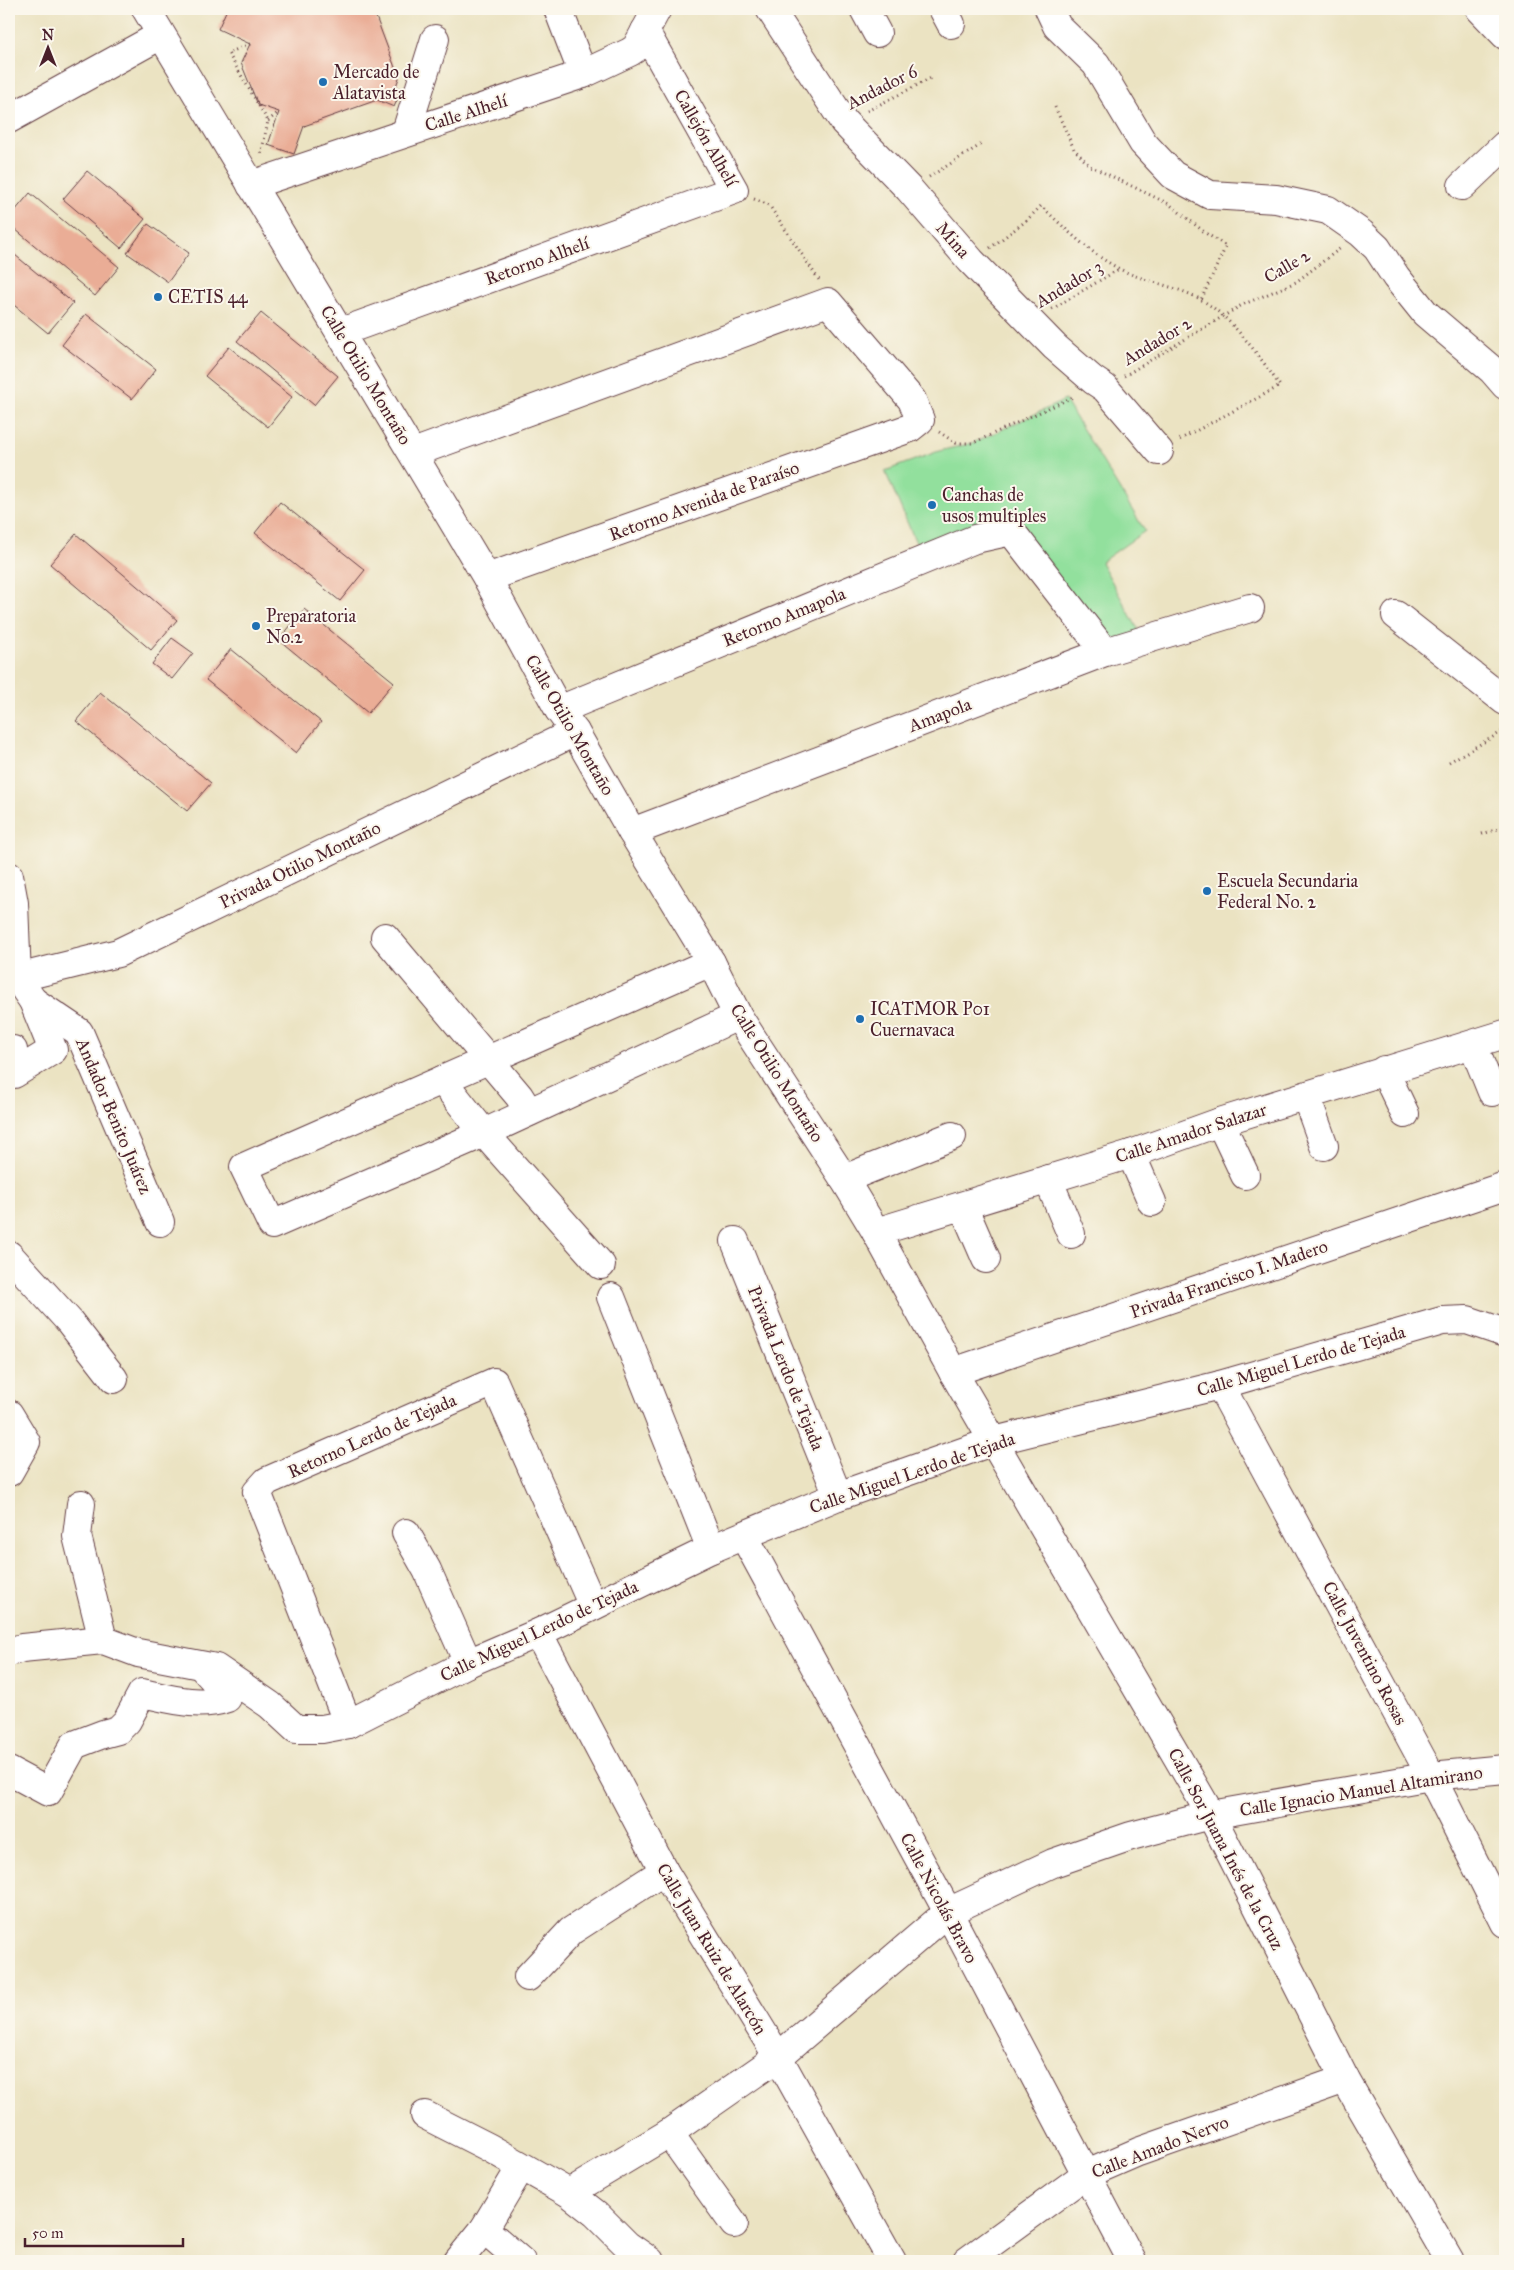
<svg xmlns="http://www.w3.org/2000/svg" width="1514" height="2270" font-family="'IM FELL Great Primer',serif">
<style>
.green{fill:#92e09d;stroke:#6e8064}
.building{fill:#eaad96}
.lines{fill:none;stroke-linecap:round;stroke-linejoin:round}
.minor-casing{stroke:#623c42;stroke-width:30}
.path{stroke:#623c42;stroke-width:3;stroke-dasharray:1 4;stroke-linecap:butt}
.minor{stroke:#fff;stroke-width:28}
.poi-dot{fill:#1f6fb2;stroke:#fbf7ec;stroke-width:2}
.labels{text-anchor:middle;stroke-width:4;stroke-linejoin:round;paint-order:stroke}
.poi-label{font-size:18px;fill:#4a1f2b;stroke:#fbf7ec;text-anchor:start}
.street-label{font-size:18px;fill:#4a1f2b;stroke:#fbf7ec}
</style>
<rect width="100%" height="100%" fill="#fbf7ec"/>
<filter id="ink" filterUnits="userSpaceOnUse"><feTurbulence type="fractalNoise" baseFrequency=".02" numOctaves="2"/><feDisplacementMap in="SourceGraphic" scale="10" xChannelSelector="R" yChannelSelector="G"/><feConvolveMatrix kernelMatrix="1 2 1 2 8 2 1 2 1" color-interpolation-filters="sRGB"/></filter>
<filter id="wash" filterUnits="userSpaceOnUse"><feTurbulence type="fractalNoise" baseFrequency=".0096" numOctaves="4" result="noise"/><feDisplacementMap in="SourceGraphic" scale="20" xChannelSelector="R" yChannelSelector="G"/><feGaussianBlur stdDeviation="1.12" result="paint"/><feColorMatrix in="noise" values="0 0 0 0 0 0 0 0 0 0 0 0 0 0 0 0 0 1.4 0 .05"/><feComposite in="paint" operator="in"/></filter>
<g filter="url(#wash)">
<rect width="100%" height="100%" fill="#ebe3c2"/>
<polygon class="green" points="1065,400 1145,531 1101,562 1144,640 1105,652 1011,531 923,559 885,471 939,451 973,443"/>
<g id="blocks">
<g class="building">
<polygon points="227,9 260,9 264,11 269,9 373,9 399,78 396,86 402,89 394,107 377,100 304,126 294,154 268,145 279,112 258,105 241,63 250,44 218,29"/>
<polygon points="87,171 145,219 121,248 63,199"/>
<polygon points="30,193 119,267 95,296 9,224 9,218"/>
<polygon points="148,224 189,253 168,282 127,253"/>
<polygon points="9,250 73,303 48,333 9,301"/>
<polygon points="261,313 338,376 314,405 237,341"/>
<polygon points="86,314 156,369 132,399 62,345"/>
<polygon points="229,347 292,397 268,427 205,376"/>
<polygon points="280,502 365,570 340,601 255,533"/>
<polygon points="76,534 177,620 151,650 50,564"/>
<polygon points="304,609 394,682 368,713 279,640"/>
<polygon points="172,638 193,653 172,679 152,664"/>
<polygon points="231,649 321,722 296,753 206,680"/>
<polygon points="100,692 211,783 187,811 76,721"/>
</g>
</g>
</g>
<g filter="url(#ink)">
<use href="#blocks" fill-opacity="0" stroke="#623c42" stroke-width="1"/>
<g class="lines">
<g class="minor-casing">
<g id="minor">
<polyline points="146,9 487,578 559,710 575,732 632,832 711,962 738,1016 844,1179 876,1232 953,1372 1211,1815 1345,2079 1450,2261"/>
<polyline points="558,9 583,74"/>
<polyline points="770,9 844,122 909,189 971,261 1055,347 1093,380 1105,388 1159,451"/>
<polyline points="864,9 877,33"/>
<polyline points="943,9 951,24"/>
<polyline points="1049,9 1057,26 1096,64 1143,143 1173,175 1210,195 1276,199 1328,210 1361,233 1377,248 1396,277 1425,313 1492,370 1505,385"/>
<polyline points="1480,9 1505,35"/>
<polyline points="9,119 161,35"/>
<polyline points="406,132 435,39"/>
<polyline points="251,185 583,74 630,52 636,48 657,9"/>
<polyline points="1462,186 1505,145"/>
<polyline points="341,332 734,190 645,31"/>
<polyline points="413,453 828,302 912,400 920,420 910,428 487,578"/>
<polyline points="1396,615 1505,701"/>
<polyline points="559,710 975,539 1011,531 1105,652"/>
<polyline points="632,832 1105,652 1250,608"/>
<polyline points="9,876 14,903 17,978 33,1001 53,1050 14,1074 13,1050 9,1050"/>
<polyline points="385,937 519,1096 529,1112"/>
<polyline points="711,962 244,1167 272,1225 484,1133 738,1016"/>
<polyline points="17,978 118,953 575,732"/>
<polyline points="33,1001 79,1032 160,1222"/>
<polyline points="1473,1045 1492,1092"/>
<polyline points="1384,1070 1405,1114"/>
<polyline points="442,1080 484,1133 601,1265"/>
<polyline points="1306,1096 1324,1146"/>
<polyline points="1220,1122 1245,1175"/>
<polyline points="1131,1154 1152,1202"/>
<polyline points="844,1179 952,1136"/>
<polyline points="1048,1179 1071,1234"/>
<polyline points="963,1206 986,1259"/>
<polyline points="876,1232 1131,1154 1220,1122 1505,1034"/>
<polyline points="735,1241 838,1496"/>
<polyline points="9,1255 69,1321 114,1379"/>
<polyline points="611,1297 711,1549"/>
<polyline points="953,1372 1505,1186"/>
<polyline points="1220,1385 1431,1776 1505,1923"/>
<polyline points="9,1414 26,1442 9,1472"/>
<polyline points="81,1504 77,1536 103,1640"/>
<polyline points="406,1533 427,1570 468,1663"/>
<polyline points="744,1536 948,1912 1132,2261"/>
<polyline points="538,1633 664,1871 778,2057 892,2261"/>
<polyline points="9,1652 22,1648 103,1640 138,1653 216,1668 270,1705 296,1729 322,1729 348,1724 468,1663 538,1633 711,1549 838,1496 994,1441 1220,1385 1442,1321 1467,1320 1505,1333"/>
<polyline points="348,1724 257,1492 267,1481 494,1382 593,1606"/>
<path d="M9,1771L48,1792L74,1745L103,1734L118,1730L127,1721L142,1693C170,1699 199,1708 227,1698L225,1692L204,1669"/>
<polyline points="528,1977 571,1931 664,1871"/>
<polyline points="425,2115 488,2147 569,2193 596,2214 627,2245 650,2261"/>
<polyline points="669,2133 734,2224"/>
<polyline points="569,2193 669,2133 778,2057 948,1912 1053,1863 1131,1836 1211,1815 1431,1776 1505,1769"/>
<polyline points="484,2229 521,2261"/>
<polyline points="458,2261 484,2229 521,2167"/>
<polyline points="967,2261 1085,2175 1138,2152 1345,2079"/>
</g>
</g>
<g class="path">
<polyline points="250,44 228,53 268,121 261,155"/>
<polyline points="1055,107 1074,149 1090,166 1169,204 1207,234 1226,246 1201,300"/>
<polyline points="867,111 933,77"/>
<polyline points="268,121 279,112"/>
<polyline points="929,177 982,144"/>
<polyline points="754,199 769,205 819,280"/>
<path d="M990,248L1026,221L1041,206C1065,228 1088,252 1118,268C1143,282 1174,285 1200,299C1230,315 1261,358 1280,386L1179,440"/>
<polyline points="1052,309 1119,269"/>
<polyline points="1124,376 1242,305 1296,282 1342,247"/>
<polyline points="939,432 956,443 973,443 1075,396"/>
<polyline points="1449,762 1505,730"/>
<polyline points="1482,834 1505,827"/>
</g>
<use href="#minor" class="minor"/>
</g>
</g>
<g class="poi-dot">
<circle cx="323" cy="82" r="5"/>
<circle cx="158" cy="297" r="5"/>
<circle cx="932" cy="505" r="5"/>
<circle cx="256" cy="626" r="5"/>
<circle cx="1207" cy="891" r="5"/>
<circle cx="860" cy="1019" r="5"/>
</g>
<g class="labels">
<g class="poi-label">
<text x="333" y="78">Mercado de<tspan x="333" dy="21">Alatavista</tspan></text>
<text x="168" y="303">CETIS 44</text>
<text x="942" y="501">Canchas de<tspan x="942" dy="21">usos multiples</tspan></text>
<text x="266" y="622">Preparatoria<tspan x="266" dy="21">No.2</tspan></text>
<text x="1217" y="887">Escuela Secundaria<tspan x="1217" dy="21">Federal No. 2</tspan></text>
<text x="870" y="1015">ICATMOR P01<tspan x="870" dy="21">Cuernavaca</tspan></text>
</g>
<g class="street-label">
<text transform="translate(882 87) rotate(-27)" y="6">Andador 6</text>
<text transform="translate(466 113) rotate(-18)" y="6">Calle Alhelí</text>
<text transform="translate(706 138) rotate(60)" y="6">Callejón Alhelí</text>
<text transform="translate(953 240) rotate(49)" y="6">Mina</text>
<text transform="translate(537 261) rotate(-20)" y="6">Retorno Alhelí</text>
<text transform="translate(1287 266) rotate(-30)" y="6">Calle 2</text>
<text transform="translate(1069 284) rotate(-31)" y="6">Andador 3</text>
<text transform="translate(1157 341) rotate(-31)" y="6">Andador 2</text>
<text transform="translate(366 375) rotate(59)" y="6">Calle Otilio Montaño</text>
<text transform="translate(704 501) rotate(-20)" y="6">Retorno Avenida de Paraíso</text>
<text transform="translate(784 617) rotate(-22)" y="6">Retorno Amapola</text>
<text transform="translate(940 715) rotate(-21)" y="6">Amapola</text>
<text transform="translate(570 725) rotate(60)" y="6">Calle Otilio Montaño</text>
<text transform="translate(300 865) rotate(-26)" y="6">Privada Otilio Montaño</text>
<text transform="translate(777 1073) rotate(58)" y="6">Calle Otilio Montaño</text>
<text transform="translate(114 1116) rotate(67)" y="6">Andador Benito Juárez</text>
<text transform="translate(1191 1133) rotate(-18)" y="6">Calle Amador Salazar</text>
<text transform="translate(1229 1279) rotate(-19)" y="6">Privada Francisco I. Madero</text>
<text transform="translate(1301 1361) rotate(-16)" y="6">Calle Miguel Lerdo de Tejada</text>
<text transform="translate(786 1368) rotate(68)" y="6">Privada Lerdo de Tejada</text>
<text transform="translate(372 1436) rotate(-24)" y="6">Retorno Lerdo de Tejada</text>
<text transform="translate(912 1473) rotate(-19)" y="6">Calle Miguel Lerdo de Tejada</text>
<text transform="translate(539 1631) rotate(-25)" y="6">Calle Miguel Lerdo de Tejada</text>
<text transform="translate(1365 1653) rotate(62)" y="6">Calle Juventino Rosas</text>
<text transform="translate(1361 1791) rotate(-9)" y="6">Calle Ignacio Manuel Altamirano</text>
<text transform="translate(1226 1849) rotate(62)" y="6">Calle Sor Juana Inés de la Cruz</text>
<text transform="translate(939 1898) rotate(62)" y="6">Calle Nicolás Bravo</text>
<text transform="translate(712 1949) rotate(59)" y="6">Calle Juan Ruiz de Alarcón</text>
<text transform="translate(1160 2147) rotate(-21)" y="6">Calle Amado Nervo</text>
</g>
</g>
<rect width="1514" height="2270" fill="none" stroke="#fbf7ec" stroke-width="30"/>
<g transform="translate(48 48)" stroke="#fbf7ec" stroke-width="4" paint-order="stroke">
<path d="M0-4L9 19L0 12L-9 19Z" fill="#4a1f2b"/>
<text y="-8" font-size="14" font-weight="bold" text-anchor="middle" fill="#4a1f2b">N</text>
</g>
<path d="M25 2238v8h158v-8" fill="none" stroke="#4a1f2b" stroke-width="2.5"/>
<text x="32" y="2238" font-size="15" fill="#4a1f2b" stroke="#fbf7ec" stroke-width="4" paint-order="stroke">50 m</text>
</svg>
